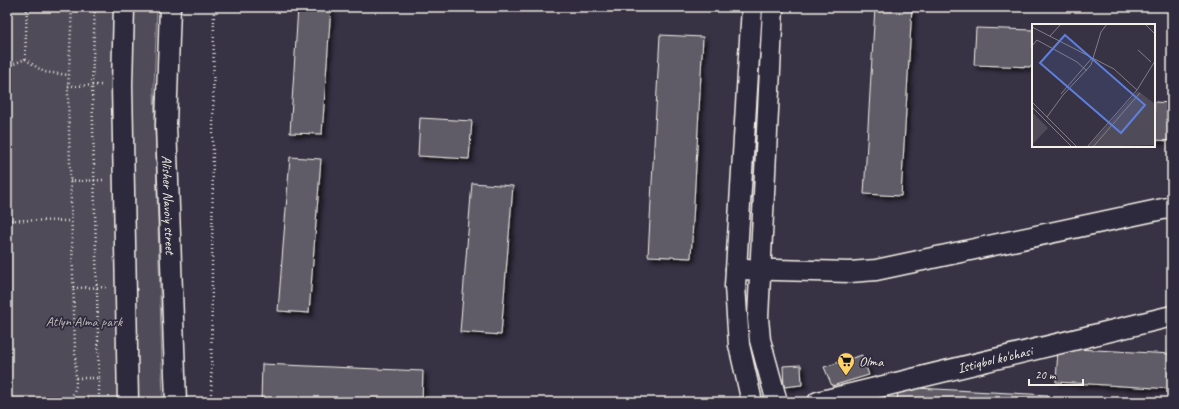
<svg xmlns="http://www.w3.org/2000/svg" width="1179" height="409" font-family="Caveat,sans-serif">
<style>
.green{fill:#504b59;stroke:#a29ea0}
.building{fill:#5f5c67;stroke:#f4f1e8;filter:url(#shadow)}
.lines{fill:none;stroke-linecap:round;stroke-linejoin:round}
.minor-casing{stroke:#f4f1e8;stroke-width:23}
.path{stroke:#f4f1e8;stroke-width:2.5;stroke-dasharray:1 3;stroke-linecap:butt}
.minor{stroke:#2f2a3d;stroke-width:20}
.labels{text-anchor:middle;stroke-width:3.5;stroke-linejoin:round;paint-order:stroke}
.street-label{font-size:14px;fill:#f4f1e8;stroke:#2f2a3d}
.park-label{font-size:14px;fill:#bbb7b6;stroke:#2f2a3d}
.poi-label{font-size:14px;fill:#f4f1e8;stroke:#2f2a3d;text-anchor:start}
.inset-road{fill:none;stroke:#837e86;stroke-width:1}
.view{fill:#5e7fdd;fill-opacity:0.15;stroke:#5e7fdd;stroke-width:2}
.inset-edge{fill:none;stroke:#f4f1e8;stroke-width:2}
</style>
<defs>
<filter id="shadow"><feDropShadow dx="3.5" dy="3.5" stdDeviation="2" flood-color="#0009"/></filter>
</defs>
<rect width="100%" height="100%" fill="#373244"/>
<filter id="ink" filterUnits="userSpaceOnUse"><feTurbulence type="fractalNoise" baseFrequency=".025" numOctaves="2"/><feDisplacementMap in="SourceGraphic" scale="8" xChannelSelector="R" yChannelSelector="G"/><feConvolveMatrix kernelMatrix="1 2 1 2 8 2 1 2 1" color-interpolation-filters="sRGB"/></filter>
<g filter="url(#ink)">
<polygon class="green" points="7,7 157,7 154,88 163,402 7,402"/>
<g class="building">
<polygon points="298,7 331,7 322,134 290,133"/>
<polygon points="875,7 912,7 901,196 864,194"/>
<polygon points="976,28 1033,30 1033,67 974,65"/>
<polygon points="660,35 703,37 691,258 648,256"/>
<polygon points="1154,102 1172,103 1172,141 1154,140"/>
<polygon points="420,118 472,121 469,159 418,156"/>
<polygon points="290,157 321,159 309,313 278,311"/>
<polygon points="472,183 513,186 501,335 460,332"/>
<polygon points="1058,348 1172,354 1172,389 1056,382"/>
<polygon points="862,355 869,375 832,386 824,367"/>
<polygon points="262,364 423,371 422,402 289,402 261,401"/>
<polygon points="801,365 802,385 784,387 783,366"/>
<polygon points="898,387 1048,395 1047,402 897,402"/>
</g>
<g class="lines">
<g class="minor-casing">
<g id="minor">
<polyline points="124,7 122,85 128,402"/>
<path id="s1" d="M170,7L166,125L176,402"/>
<polyline points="752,7 735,286 739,345 752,402"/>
<polyline points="773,7 758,318 760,340 777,402"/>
<polyline points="736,269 850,272 876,270 1172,207"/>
<path id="s2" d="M818,402L1172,316"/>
</g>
</g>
<g class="path">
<polyline points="25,59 27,7"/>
<polyline points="7,67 25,59 44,72 69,75"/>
<polyline points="68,86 103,85"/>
<polyline points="70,181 105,180"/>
<polyline points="7,220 71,221"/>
<polyline points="73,288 107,287"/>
<polyline points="76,378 99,378 92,85 95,7"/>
<polyline points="99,378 99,402"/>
<polyline points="70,402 76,386 68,92 72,7"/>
<polyline points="211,402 214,7"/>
</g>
<use href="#minor" class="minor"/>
</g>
</g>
<defs>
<g id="supermarket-pin" transform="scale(0.9)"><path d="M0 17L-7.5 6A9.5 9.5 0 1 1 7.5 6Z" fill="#ffd166" stroke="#2f2a3d"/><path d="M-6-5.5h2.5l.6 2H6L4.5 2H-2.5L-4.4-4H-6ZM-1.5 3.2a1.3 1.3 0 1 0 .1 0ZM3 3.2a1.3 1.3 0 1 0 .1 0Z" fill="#111"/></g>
</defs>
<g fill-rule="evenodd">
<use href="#supermarket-pin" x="846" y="361"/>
</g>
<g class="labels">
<g class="street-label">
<text dy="5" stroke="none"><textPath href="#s1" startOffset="198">Alisher Navoiy street</textPath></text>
<text dy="5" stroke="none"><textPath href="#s2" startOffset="182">Istiqbol ko'chasi</textPath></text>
</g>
<g class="park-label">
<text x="84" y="326">Atlyn Alma park</text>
</g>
<g class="poi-label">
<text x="859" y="366">Olma</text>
</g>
</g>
<g transform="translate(1032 24)">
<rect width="123" height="123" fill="#373244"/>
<path d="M106,67L123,80V121L56,123ZM0,88L16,104L0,121Z" fill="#504b59"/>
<path class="inset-road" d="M113,0L123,10M0,3L82,45L105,66M18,12L29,0M0,22L5,16L45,38L55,47M106,26L119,38M29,70L60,34M0,78L45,123M0,83L40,123M15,93L31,71L59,41L69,8L75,0M55,123L105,66L123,37M61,123L108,69"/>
<path class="view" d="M33,11L113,81L89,109L8,39Z"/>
<rect width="123" height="123" class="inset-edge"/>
</g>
<rect width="1179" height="409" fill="none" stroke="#2f2a3d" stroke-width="24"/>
<rect x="12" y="12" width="1155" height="385" fill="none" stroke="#f4f1e8" stroke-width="1.5" filter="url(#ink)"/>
<path d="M1029 379v6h54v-6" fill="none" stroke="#f4f1e8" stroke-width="2"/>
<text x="1035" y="379" font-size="12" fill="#f4f1e8" stroke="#2f2a3d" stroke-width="3" paint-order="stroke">20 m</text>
</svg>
